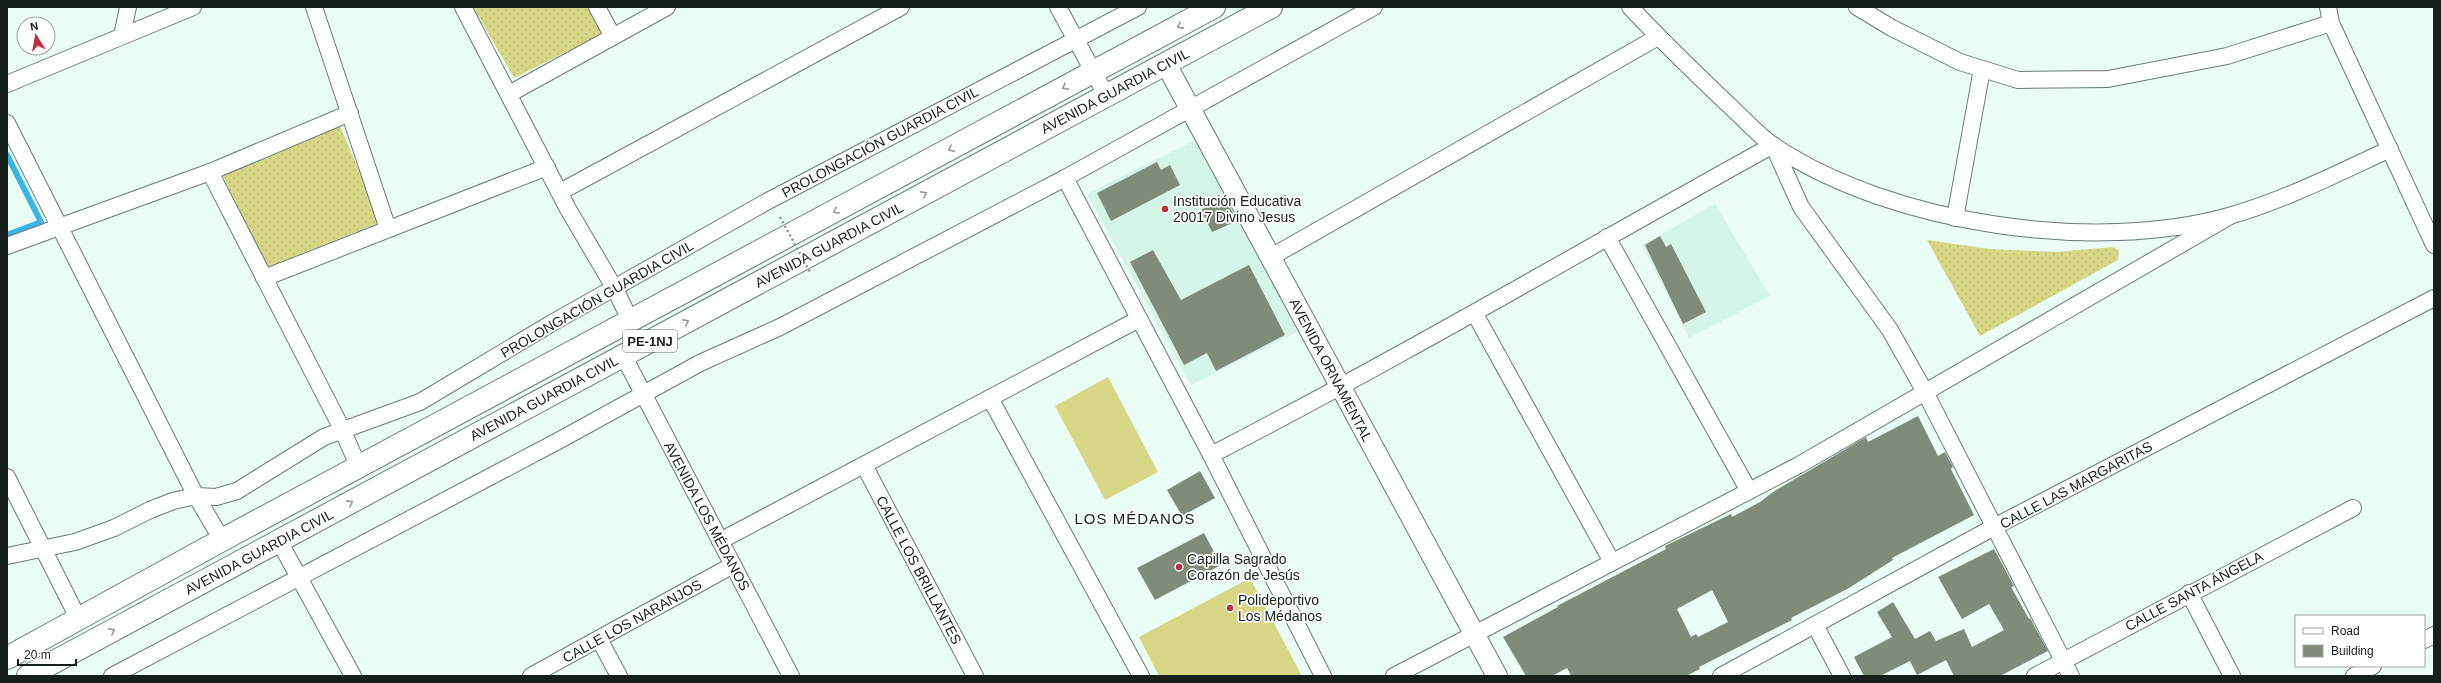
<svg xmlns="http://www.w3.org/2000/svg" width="2441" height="683" font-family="Arial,sans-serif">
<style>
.built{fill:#d5f5e7}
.grass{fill:url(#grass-dots)}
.garden{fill:#d8d785}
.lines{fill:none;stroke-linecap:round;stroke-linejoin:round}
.stream{stroke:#38b6e5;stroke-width:6}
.building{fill:#7f8b7b;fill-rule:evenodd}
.minor-casing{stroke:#687c74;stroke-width:18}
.tertiary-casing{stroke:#687c74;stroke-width:22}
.trunk-casing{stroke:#687c74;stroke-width:24}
.minor{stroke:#fff;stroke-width:16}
.tertiary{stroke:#fff;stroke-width:20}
.trunk{stroke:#fff;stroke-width:22}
.path-bridge{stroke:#87948e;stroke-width:2.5;stroke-dasharray:2 3;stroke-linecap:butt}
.oneway{stroke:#979a98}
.poi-dot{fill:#be2d41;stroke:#fff;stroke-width:1.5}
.labels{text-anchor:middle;stroke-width:3.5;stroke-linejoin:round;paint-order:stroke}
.shield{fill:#fff;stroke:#5d625f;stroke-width:1}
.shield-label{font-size:13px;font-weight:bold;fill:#171f1b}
.street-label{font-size:14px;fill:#171f1b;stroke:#fff}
.poi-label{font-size:14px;fill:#171f1b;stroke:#fff;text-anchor:start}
.neighbourhood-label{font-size:15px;letter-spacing:1px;fill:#171f1b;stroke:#fff}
</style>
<defs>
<pattern id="grass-dots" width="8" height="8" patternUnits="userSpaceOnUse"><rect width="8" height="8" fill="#d8d785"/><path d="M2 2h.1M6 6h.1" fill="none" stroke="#b9b872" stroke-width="1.8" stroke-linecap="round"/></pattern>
</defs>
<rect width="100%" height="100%" fill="#ebfef6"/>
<g class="built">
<polygon points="1200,138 1297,332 1191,385 1087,194"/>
<polygon points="1715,204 1770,296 1689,338 1642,245"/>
</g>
<g class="grass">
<polygon points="473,7 590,7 604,33 514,78"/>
<polygon points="339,124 381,222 265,268 222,174"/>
<polygon points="1927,240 1990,249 2057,252 2113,247 2119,250 2118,260 1980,336"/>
</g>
<g class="garden">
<polygon points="1108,377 1158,472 1105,500 1055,406"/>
<polygon points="1250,578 1302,676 1159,676 1139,637"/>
</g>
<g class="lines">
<polyline class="stream" points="7,155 41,222 7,235"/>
</g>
<g class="building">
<polygon points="1157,162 1161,170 1170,165 1180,185 1111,221 1097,193"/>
<polygon points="1225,198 1237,221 1212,232 1201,210"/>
<polygon points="1660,236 1666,247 1671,244 1706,312 1683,324 1645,245"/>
<polygon points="1153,250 1181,300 1249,265 1285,335 1216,371 1207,353 1184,365 1130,262"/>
<path d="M1918,416L1938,456L1945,452L1953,467L1951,469L1974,515L1892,558L1893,560L1849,588L1791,618L1792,620L1699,667L1700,669L1686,676H1571L1567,668L1552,676H1526L1503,637L1558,607L1557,606L1666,549L1665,546L1731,514L1732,517L1760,502L1773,492L1866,437L1868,442ZM1712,590L1728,622L1698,637L1696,634L1691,637L1677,609Z"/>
<polygon points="1200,471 1215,498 1182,516 1167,490"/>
<polygon points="1204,533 1221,565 1155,600 1137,568"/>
<polygon points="1994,549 2014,586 2011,587 2029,619 2030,618 2048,651 2000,676 1954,676 1946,660 1917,675 1910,661 1880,676 1864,676 1854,657 1892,637 1877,612 1893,602 1915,639 1930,631 1936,641 1964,629 1972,647 2004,630 1989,604 1962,619 1938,577"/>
</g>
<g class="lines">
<g class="minor-casing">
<g id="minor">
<polyline points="314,7 388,229"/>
<polyline points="463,7 568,209 615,289 631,322"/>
<polyline points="597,7 613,37"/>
<polyline points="1058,7 1106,95"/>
<path d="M1630,7C1663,42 1698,76 1733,109C1746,121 1759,136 1774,146C1891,224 2094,254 2229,216C2285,200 2338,173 2390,149"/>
<polyline points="1857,7 1892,28 1960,62 2018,80 2108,79 2227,56 2331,23"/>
<polyline points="2328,7 2331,23 2434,245"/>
<polyline points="122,36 128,7"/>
<polyline points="7,84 193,7"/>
<polyline points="509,94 667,7"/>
<polyline points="7,123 196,496 222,540"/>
<polyline points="210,172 342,429 359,468"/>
<polyline points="1065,178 1211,455 1323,676"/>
<polyline points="560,192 901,7"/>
<polyline points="1955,218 1982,69"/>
<polyline points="1607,237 1749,491"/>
<polyline points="7,246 210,172 350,113"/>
<polyline points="1271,257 1658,37"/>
<polyline points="264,278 547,167"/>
<polyline points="1475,314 1612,562"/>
<polyline points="623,355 791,676"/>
<polyline points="990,398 1141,676"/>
<path d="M1211,455C1401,357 1585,249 1773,145L1801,207L1890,330L1925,392L2071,676"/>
<polyline points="864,465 975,676"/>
<polyline points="7,477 79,620"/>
<polyline points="279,541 353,676"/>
<polyline points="720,541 1139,319"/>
<polyline points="7,556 75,542 114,528 150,510 173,501 196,496 216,497 237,491 324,437 420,402 552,323 768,201 1138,7"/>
<polyline points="2189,593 2232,676"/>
<polyline points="1815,625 1842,676"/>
<polyline points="599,639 619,676"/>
<polyline points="2424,640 2434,635"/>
<polyline points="112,676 558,441 700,363 780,327 1065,178 1374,7"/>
<polyline points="531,676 733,565"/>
<polyline points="1394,676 1799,465 2230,216"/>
<polyline points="1721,676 1994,527 2434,298"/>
<polyline points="2035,676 2353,508"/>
<polyline points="2354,676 2373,666"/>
</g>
</g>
<g class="tertiary-casing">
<polyline id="tertiary" points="1166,64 1497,676"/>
</g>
<g class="trunk-casing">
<g id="trunk">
<polyline points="7,658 222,540 1214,7"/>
<polyline points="28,676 1271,7"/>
</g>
</g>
<use href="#minor" class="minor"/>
<use href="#tertiary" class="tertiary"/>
<use href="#trunk" class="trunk"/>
<polyline class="path-bridge" points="780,217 810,272"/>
</g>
<defs><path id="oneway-chevron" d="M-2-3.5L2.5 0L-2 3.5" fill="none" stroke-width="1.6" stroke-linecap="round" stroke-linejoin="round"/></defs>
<g class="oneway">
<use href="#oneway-chevron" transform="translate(1180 26) rotate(152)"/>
<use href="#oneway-chevron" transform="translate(1065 87) rotate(152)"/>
<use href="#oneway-chevron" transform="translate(951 149) rotate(152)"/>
<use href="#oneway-chevron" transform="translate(924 194) rotate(-28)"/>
<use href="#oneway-chevron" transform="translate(836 211) rotate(152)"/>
<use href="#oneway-chevron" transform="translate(686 322) rotate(-28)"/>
<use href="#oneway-chevron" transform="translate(350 503) rotate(-28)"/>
<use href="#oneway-chevron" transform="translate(112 631) rotate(-28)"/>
</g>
<g class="poi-dot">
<circle cx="1165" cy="209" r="4"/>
<circle cx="1179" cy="567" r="4"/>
<circle cx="1230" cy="608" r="4"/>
</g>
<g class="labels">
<rect class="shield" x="623" y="330" width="54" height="22" rx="3"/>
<g class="shield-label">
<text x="650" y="346">PE-1NJ</text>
</g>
<g class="street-label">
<text transform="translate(1115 91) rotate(-28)" y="5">AVENIDA GUARDIA CIVIL</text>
<text transform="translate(880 142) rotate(-28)" y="5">PROLONGACIÓN GUARDIA CIVIL</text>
<text transform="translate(829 245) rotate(-28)" y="5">AVENIDA GUARDIA CIVIL</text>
<text transform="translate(597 299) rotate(-30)" y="5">PROLONGACIÓN GUARDIA CIVIL</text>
<text transform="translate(1331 370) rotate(62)" y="5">AVENIDA ORNAMENTAL</text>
<text transform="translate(544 398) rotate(-28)" y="5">AVENIDA GUARDIA CIVIL</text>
<text transform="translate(2076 485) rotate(-28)" y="5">CALLE LAS MARGARITAS</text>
<text transform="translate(707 516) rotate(62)" y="5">AVENIDA LOS MÉDANOS</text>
<text transform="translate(259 552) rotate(-28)" y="5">AVENIDA GUARDIA CIVIL</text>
<text transform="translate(919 570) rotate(62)" y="5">CALLE LOS BRILLANTES</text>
<text transform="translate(2194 591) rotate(-28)" y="5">CALLE SANTA ÁNGELA</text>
<text transform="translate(632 621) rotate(-29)" y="5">CALLE LOS NARANJOS</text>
</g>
<g class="poi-label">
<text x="1173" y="206">Institución Educativa<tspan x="1173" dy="16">20017 Divino Jesus</tspan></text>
<text x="1187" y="564">Capilla Sagrado<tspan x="1187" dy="16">Corazón de Jesús</tspan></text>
<text x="1238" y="605">Polideportivo<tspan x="1238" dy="16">Los Médanos</tspan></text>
</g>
<g class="neighbourhood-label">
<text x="1135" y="524">LOS MÉDANOS</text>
</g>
</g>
<rect width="2441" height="683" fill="none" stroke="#171f1b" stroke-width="16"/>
<rect x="2295" y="615" width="130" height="52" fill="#ffffff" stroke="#a2a5a4"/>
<rect x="2303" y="628" width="20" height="6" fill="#ffffff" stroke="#a2a5a4"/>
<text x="2331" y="635" font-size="12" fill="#171f1b">Road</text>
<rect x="2303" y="645" width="20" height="12" fill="#7f8b7b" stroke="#a2a5a4"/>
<text x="2331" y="655" font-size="12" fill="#171f1b">Building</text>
<g transform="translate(36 36) rotate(349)"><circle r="19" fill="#ffffff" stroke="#a2a5a4"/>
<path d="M0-3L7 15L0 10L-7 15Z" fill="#be2d41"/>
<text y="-6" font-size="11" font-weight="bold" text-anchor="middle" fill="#171f1b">N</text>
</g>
<path d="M18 659v6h58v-6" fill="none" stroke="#171f1b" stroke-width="2"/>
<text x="24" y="659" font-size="12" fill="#171f1b" stroke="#ffffff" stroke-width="3" paint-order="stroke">20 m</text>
</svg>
